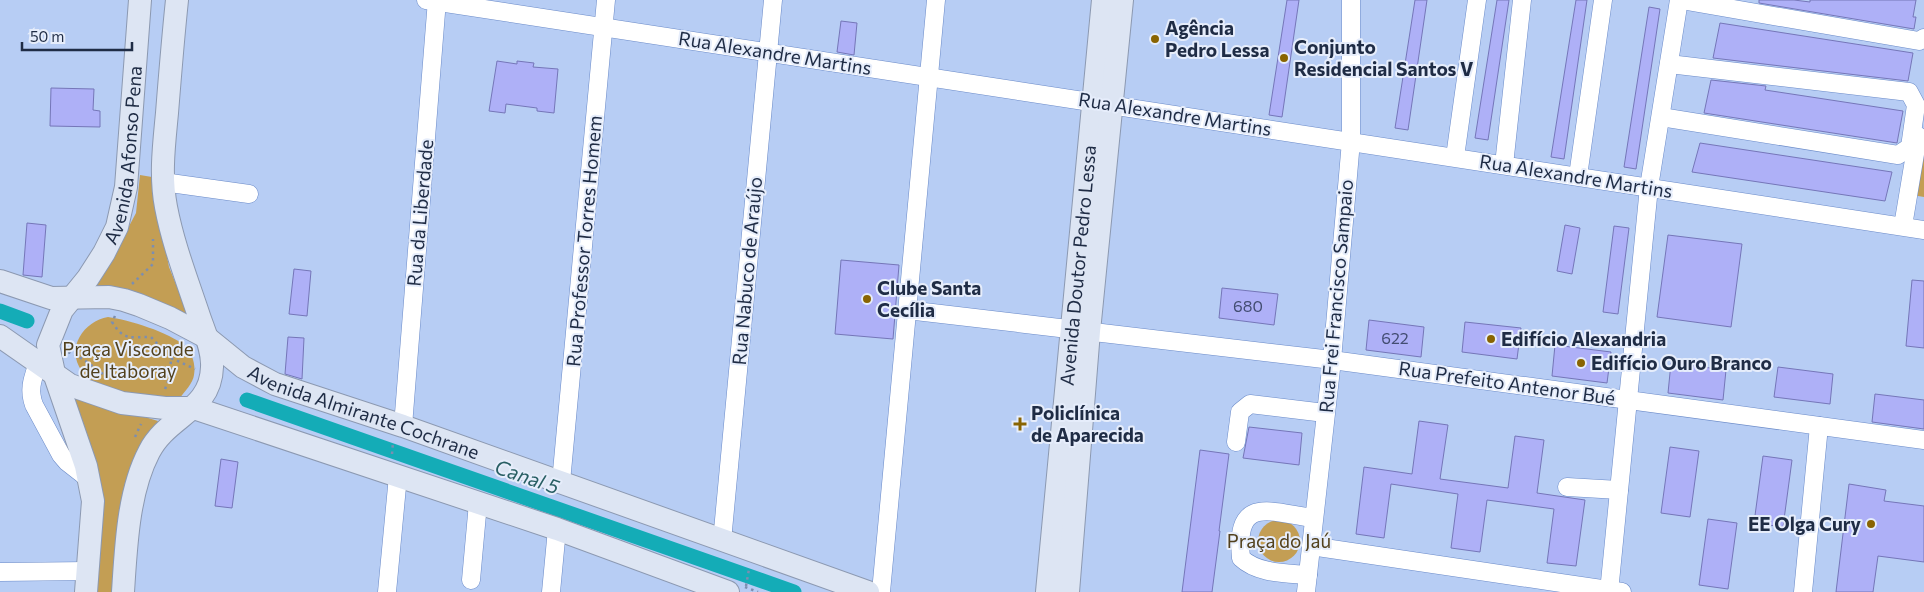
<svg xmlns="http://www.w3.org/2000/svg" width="1924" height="592" font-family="Commissioner,sans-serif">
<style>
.green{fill:#c39e54}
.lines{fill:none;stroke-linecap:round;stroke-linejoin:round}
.canal{stroke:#14acb7;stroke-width:15}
.building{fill:#aeb0f7;stroke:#7576b8}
.minor-casing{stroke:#6a8ac8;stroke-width:19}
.major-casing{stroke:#8c99b1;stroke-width:24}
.path{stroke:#7c8eb0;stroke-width:2.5;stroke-dasharray:2.5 4;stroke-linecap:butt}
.minor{stroke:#fff;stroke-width:18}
.major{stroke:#dde5f3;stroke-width:22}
.poi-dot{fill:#896402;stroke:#e6edfb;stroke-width:2}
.labels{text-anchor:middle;stroke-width:4;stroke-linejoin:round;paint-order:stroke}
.number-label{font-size:16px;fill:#434d72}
.poi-label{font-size:19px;font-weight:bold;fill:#1f2c45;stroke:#e6edfb;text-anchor:start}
.street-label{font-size:19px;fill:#1f2c45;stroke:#e6edfb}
.park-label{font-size:19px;fill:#52411d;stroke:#e6edfb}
.water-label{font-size:20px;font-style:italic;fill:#285e63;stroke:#e6edfb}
</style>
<rect width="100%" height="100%" fill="#b7cdf4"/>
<g class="green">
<polygon points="1924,131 1924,197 1912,195"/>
<polygon points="140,175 158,178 161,225 169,267 191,321 92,290 119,245 136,213"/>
<path d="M108,317C129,320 169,332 185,346C192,352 196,365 194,375C193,383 185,391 180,398C168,399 149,403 138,401C127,399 101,387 91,382C87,380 84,374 82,371C65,348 84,321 108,317Z"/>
<polygon points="73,395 158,421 131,481 117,592 94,592"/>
<circle cx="1279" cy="541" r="21"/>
</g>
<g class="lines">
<g class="canal">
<polyline points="0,311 27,321"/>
<polyline points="247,400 794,592"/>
</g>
</g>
<g class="building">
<polygon points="1287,0 1299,0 1282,117 1269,115"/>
<polygon points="1415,0 1427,0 1408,130 1395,128"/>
<polygon points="1497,0 1509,0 1488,140 1475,138"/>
<polygon points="1576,0 1587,0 1564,159 1551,157"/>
<polygon points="1759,0 1794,0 1810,2 1810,0 1916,0 1913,17 1916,17 1914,29 1759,3"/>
<polygon points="1649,7 1660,9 1636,169 1624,167"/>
<polygon points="841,21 857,23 854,55 837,52"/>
<polygon points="1720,23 1913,53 1908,81 1713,58"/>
<polygon points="497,61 517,64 517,61 534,63 533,67 558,69 554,113 537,111 537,108 506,104 505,113 489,111"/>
<polygon points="1711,80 1766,86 1765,90 1903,111 1897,143 1704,113"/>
<polygon points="51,88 94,89 93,110 100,111 100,127 50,126"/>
<polygon points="1700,143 1892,172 1885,201 1692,172"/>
<polygon points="27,223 46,225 42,277 23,275"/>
<polygon points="1565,225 1580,228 1572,274 1557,271"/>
<polygon points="1614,226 1629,228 1618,314 1603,312"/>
<polygon points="1668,235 1742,244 1731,327 1657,317"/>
<polygon points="841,260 899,265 893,339 835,334"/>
<polygon points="294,269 311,271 307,316 289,314"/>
<polygon points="1912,280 1924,281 1924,348 1906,346"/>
<polygon points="1222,288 1278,294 1274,325 1219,318"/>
<polygon points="1369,320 1424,327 1421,357 1366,350"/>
<polygon points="1465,322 1521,328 1517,359 1462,352"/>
<polygon points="288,337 304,338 302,379 285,374"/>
<polygon points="1555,345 1611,352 1607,383 1552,376"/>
<polygon points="1671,363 1726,370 1723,400 1668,393"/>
<polygon points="1778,367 1833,374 1830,404 1774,397"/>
<polygon points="1875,394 1924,400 1924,429 1872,422"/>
<polygon points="1419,421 1448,425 1440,479 1508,488 1515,436 1544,440 1537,493 1585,500 1576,566 1547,563 1554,509 1487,500 1480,552 1451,548 1458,494 1391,484 1384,538 1356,534 1364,467 1412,474"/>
<polygon points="1249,427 1302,433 1299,465 1243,458"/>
<polygon points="1670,447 1699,451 1690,517 1661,513"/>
<polygon points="1200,450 1229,454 1219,531 1220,531 1212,592 1182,592"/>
<polygon points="1763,456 1792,460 1783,527 1754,523"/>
<polygon points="221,459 238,462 232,508 215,506"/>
<polygon points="1849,484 1886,490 1884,501 1924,506 1924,562 1878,556 1873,592 1836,592"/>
<polygon points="1708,519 1737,523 1728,589 1699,585"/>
</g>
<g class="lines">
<g class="minor-casing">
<g id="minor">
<polyline points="426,0 1924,230"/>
<polyline points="1681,0 1919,41 1924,38"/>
<polyline points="1661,117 1898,155 1910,147 1916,105 1909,92 1669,64"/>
<polyline points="1455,157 1477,0"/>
<polyline points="1504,165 1522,0"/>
<polyline points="1578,176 1603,0"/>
<polyline points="163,182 249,194"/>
<polyline points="1903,226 1918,136"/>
<polyline points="907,310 1332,360 1924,440"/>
<path d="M38,363C33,378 28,389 34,405L61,455L67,462L90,480"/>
<polyline points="403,426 437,0"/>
<polyline points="1236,442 1240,412 1250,404 1325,413"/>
<polyline points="561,482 606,0"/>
<polyline points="1567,487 1619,490"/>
<polyline points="722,541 773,0"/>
<polyline points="1311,546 1622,592"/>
<polyline points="0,572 88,571"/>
<path d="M1308,575C1286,573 1258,574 1241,558C1235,495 1269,512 1313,518"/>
<polyline points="471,580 478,503"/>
<polyline points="387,592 398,476"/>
<polyline points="551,592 557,529"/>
<polyline points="881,592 936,0"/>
<polyline points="1306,592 1332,360 1351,141 1351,0"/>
<polyline points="1609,592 1649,187 1679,0"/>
<polyline points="1803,592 1819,426"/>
</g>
</g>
<g class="major-casing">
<g id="major">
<path id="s1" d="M0,281L51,298L109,297L124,300L139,305L170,318L206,337L243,367L275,384L403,426L868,592"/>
<polyline points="0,336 70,385 122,403 165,408 194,408 557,529 728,592"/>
<path id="s2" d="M86,592L93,501L86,466L54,373L48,345L62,310L88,278L104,253L117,227L126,187L140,0"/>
<path d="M123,592C126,547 128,492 149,452C167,416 211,411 212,367C213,350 204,331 199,316C187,280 173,244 166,207C160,175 164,145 167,113C170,75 173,38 177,0"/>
<path id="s3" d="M1047,592L1103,0"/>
<polyline points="1068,592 1089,331 1122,0"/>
</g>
</g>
<g class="path">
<polyline points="132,284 153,264 153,239"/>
<path d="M115,316L112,322C124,341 130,337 151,337L171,358L170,377L165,389"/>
<path d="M68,352C84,357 94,369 109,378"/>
<polyline points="171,358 195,369"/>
<polyline points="135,437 141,424"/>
<polyline points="392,454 393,442"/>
<polyline points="746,586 749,569"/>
<polyline points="745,587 758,592"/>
</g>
<use href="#minor" class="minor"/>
<use href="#major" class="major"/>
</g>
<g class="poi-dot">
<circle cx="1155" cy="39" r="5"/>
<circle cx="1284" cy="58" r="5"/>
<circle cx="867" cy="299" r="5"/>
<circle cx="1491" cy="339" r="5"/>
<circle cx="1581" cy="363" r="5"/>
<path d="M1017.5 416.5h5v5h5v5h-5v5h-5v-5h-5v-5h5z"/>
<circle cx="1871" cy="524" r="5"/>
</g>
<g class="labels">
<g class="number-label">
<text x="1248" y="312">680</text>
<text x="1395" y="344">622</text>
</g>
<g class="poi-label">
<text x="1165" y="35">Agência<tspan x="1165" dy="22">Pedro Lessa</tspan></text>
<text x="1294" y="54">Conjunto<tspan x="1294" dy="22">Residencial Santos V</tspan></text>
<text x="877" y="295">Clube Santa<tspan x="877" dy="22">Cecília</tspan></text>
<text x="1501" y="346">Edifício Alexandria</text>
<text x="1591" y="370">Edifício Ouro Branco</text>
<text x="1031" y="420">Policlínica<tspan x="1031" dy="22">de Aparecida</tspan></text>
<text x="1861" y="531" text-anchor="end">EE Olga Cury</text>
</g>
<g class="street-label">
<text transform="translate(775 53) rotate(9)" y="7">Rua Alexandre Martins</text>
<text transform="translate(1175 114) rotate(9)" y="7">Rua Alexandre Martins</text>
<text dy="7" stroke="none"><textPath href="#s2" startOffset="464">Avenida Afonso Pena</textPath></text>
<text transform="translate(1576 176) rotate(9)" y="7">Rua Alexandre Martins</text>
<text transform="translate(420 213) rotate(-85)" y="7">Rua da Liberdade</text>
<text transform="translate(584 241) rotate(-85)" y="7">Rua Professor Torres Homem</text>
<text dy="7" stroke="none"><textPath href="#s3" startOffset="328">Avenida Doutor Pedro Lessa</textPath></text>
<text transform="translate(747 271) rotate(-85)" y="7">Rua Nabuco de Araújo</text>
<text transform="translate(1336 296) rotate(-85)" y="7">Rua Frei Francisco Sampaio</text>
<text transform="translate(1507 383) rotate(8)" y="7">Rua Prefeito Antenor Bué</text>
<text dy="7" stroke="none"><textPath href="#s1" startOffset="394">Avenida Almirante Cochrane</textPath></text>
</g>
<g class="park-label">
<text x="128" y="356">Praça Visconde<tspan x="128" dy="22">de Itaboray</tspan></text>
<text x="1279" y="548">Praça do Jaú</text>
</g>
<g class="water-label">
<text transform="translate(527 477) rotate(19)" y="7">Canal 5</text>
</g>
</g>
<path d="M22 42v8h110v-8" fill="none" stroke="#1f2c45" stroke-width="2.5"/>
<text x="30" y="42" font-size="15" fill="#1f2c45" stroke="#e6edfb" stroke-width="4" paint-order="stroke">50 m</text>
</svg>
